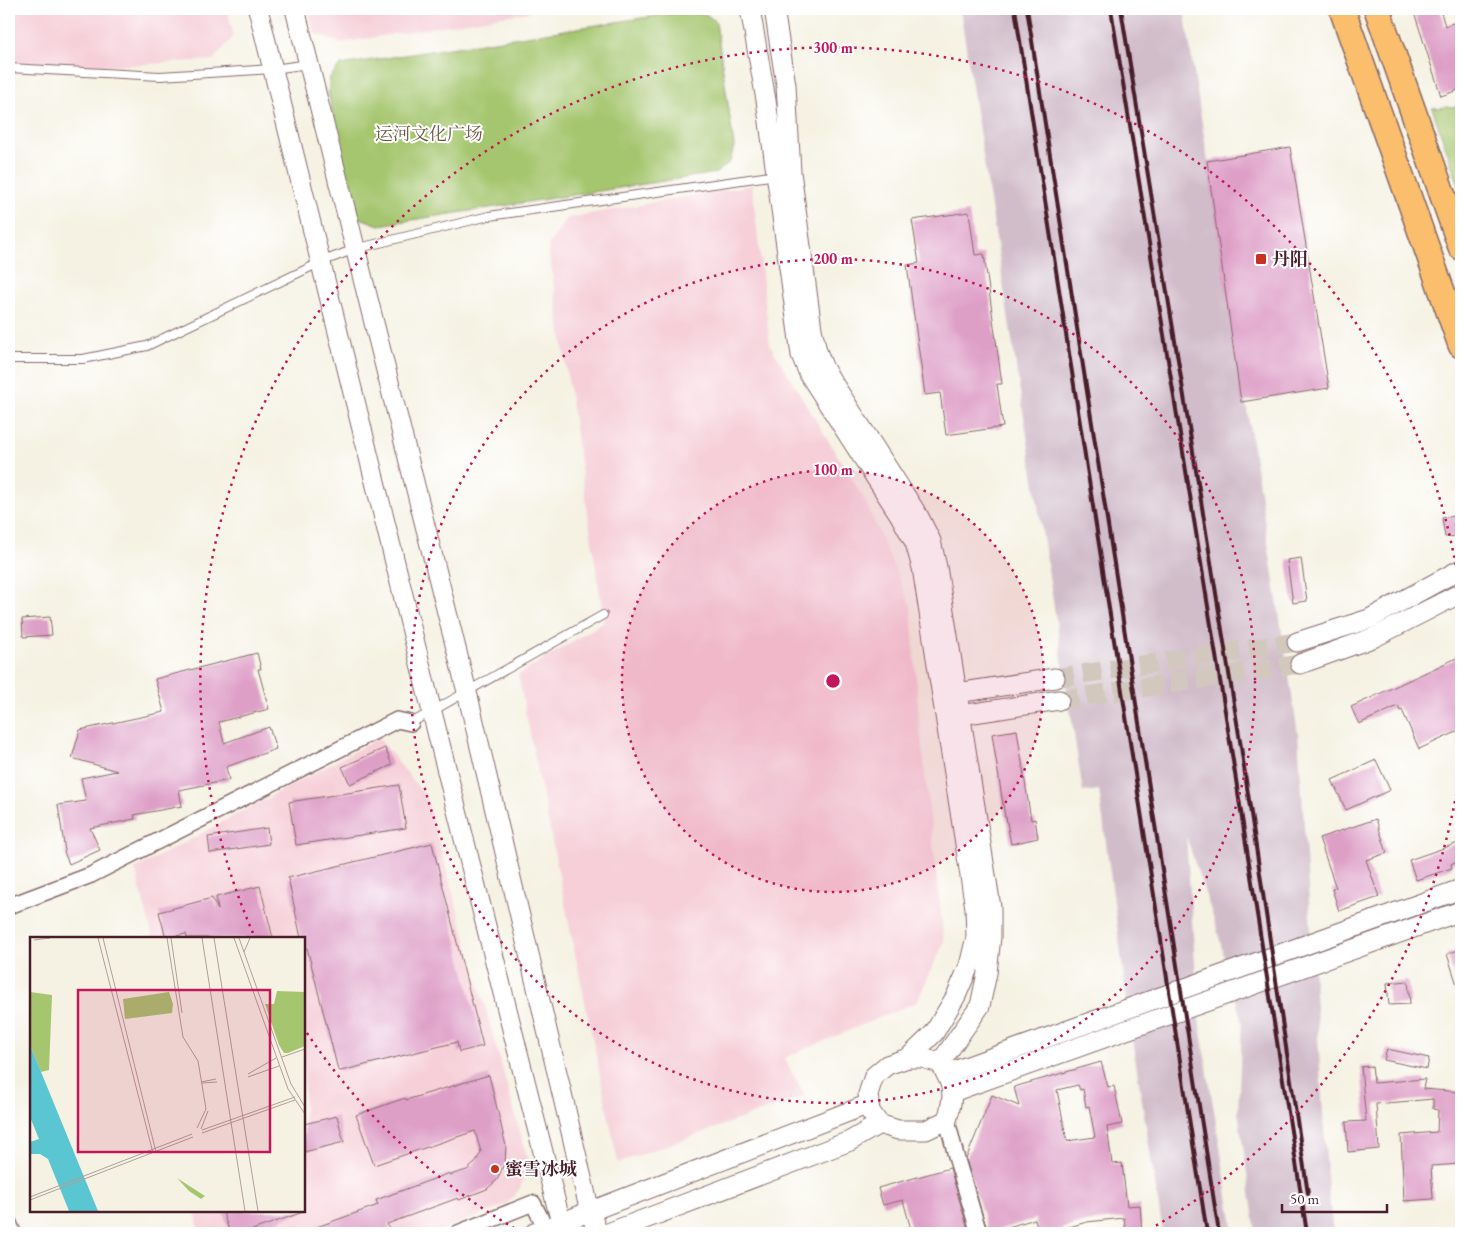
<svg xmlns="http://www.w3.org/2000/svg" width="1470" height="1242" font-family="'EB Garamond','Noto Serif SC',serif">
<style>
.built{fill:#f6cfd8}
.industrial{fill:#d1bdca}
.green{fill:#a5c66e;stroke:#78724c}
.building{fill:#de9fc7;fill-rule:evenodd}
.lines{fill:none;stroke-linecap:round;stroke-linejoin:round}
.tertiary-tunnel{stroke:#d3c8be;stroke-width:19;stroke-dasharray:19 9;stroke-linecap:butt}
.service-casing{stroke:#86696b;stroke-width:10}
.minor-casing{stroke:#86696b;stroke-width:18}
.tertiary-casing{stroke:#86696b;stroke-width:21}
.primary-casing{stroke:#86696b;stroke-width:28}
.service{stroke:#fff;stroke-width:8}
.minor{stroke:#fff;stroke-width:15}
.tertiary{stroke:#fff;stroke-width:19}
.primary{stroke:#fabe6d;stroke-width:25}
.rail{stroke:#4a1f2b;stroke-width:4}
.ring{fill:none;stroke:#c2185b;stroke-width:2.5;stroke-dasharray:2.5 5}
.poi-dot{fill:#c8321e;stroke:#fff;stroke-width:2}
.labels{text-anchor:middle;stroke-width:4;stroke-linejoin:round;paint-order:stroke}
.park-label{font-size:18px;fill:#6a5942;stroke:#fff}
.poi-label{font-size:18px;font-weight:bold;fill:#4a1f2b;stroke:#fff;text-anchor:start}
.inset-road{fill:none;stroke:#b19e99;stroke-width:1}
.view{fill:#c2185b;fill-opacity:0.15;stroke:#c2185b;stroke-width:2.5}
.inset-edge{fill:none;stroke:#4a1f2b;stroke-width:2.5}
.centre{fill:#c2185b;stroke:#fff;stroke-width:2.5}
.ring-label{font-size:15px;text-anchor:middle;font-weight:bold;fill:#c2185b;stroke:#fff;stroke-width:4;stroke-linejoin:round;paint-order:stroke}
</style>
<rect width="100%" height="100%" fill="#fff"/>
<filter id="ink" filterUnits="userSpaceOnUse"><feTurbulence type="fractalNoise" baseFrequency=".02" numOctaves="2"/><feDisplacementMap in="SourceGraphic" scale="10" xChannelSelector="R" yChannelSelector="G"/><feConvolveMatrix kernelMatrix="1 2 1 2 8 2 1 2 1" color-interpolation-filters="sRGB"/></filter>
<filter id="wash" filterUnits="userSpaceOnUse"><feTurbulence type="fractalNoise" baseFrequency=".0096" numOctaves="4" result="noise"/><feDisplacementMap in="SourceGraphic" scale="20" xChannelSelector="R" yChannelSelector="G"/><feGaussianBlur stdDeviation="1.12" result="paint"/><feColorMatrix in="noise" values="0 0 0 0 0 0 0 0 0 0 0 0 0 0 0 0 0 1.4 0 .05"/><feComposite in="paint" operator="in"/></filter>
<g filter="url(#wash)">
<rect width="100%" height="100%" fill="#f5f2e3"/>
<g class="built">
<polygon points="9,9 227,9 234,36 213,60 94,67 9,62"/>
<polygon points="308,9 547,9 340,43 314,33"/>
<polygon points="752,185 770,345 864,499 911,606 919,720 944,942 917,1002 784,1058 805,1096 618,1163 518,675 604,622 548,246 567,218"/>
<polygon points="379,738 426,797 527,1157 521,1187 506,1205 435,1233 199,1233 196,1215 207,1211 304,1211 304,938 153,938 135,869"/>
</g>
<polygon class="industrial" points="960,9 1184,9 1298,734 1328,1189 1333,1233 1256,1233 1238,1112 1242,1023 1216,926 1186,836 1199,1019 1234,1233 1163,1233 1133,1045 1099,790 1083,792"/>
<g class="green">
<polygon points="693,10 707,15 716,22 734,146 730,162 716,173 379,225 360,218 351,201 328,92 330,77 341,65"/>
<polygon points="1461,106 1461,192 1432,108"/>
</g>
<g id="blocks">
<g class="building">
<polygon points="1413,9 1440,9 1445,26 1461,20 1461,89 1441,96"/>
<polygon points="1290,147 1329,388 1241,402 1207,161"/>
<polygon points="969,212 975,255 984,254 1002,384 997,384 1003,427 946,435 940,393 925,395 907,265 919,263 912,220"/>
<polygon points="1455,516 1458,536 1445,537 1442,518"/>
<polygon points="1301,558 1307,601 1293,603 1287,560"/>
<polygon points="50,617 52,635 23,637 22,619"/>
<polygon points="257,653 261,669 258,669 269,709 219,722 224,743 269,727 276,749 226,767 229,780 179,790 182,806 134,815 135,819 90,828 100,850 69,864 64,852 65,851 58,805 86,801 81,778 117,771 72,758 80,730 164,712 155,679"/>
<polygon points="1461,656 1461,730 1419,749 1402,710 1400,711 1398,706 1359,724 1351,707"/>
<polygon points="1017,730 1031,820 1035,819 1038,838 1011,844 1006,817 1005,817 992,734"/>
<polygon points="385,748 392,765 350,784 342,767"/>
<polygon points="1376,760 1390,790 1346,810 1332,780"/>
<polygon points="399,785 406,828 296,845 289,802"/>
<polygon points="1376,819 1387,853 1366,860 1379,897 1339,911 1332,889 1336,888 1319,838"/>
<polygon points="267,828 269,844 210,853 208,837"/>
<polygon points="1461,842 1461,859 1451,864 1452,868 1416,880 1409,860"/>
<polygon points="432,843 483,1046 459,1052 457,1042 341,1071 338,1070 307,948 304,948 304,938 301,938 288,878"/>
<polygon points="260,886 273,938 187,938 186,934 166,938 159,912 212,898 218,910 216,897"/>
<polygon points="1461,949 1461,991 1459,991 1447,954"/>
<polygon points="1408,981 1410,1004 1389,1005 1387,983"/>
<polygon points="1387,1049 1429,1058 1427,1069 1384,1060"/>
<path d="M1101,1062L1108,1087L1114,1086L1122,1124L1107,1127L1112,1164L1122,1163L1127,1206L1140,1205L1142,1233H1126L1124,1218L1087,1222L1047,1233H1039L1035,1219L988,1233L966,1159L992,1095L1019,1106L1014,1087ZM1078,1085L1080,1090L1083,1089L1086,1107L1089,1106L1095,1137L1067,1141L1057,1090Z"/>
<polygon points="1372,1066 1374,1083 1425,1079 1423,1089 1461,1092 1461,1164 1431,1166 1433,1199 1404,1201 1401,1135 1437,1132 1438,1110 1433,1109 1433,1099 1376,1104 1379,1149 1348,1152 1346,1122 1366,1121 1361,1067"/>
<polygon points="489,1075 506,1146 505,1162 497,1180 487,1189 459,1200 458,1198 387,1224 389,1228 373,1233 304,1233 303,1232 378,1205 376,1200 450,1173 450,1175 467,1170 475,1163 481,1152 475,1131 374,1165 356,1115 405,1098 406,1100"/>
<polygon points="337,1116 344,1142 304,1152 304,1124"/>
<polygon points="950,1168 969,1233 912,1233 903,1200 883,1205 878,1188"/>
<polygon points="230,1211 303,1211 303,1212 244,1233 230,1233 223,1213"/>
</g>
</g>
</g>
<g filter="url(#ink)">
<use href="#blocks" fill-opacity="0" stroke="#86696b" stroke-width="1"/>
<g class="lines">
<g class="tertiary-tunnel">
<polyline points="1055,678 1297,642"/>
<polyline points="1059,700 1300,664"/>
</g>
<g class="service-casing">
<g id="service">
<polyline points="9,68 160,76 273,69 309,64"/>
<polyline points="9,359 83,359 147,346 321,262 355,249 489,216 777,175"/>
<polyline points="411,723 603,615"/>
</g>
</g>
<g class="minor-casing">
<g id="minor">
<polyline points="9,906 91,875 397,720 411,723"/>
<polyline points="947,1120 957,1160 979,1233"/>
<polyline points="9,1223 13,1233"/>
<polyline points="458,1233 533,1203 548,1233"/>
</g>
</g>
<g class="tertiary-casing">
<g id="tertiary">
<polyline points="258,9 432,712 561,1223 566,1233"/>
<polyline points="295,9 467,692 590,1212 598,1233"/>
<polyline points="750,9 766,100 801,355 809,374 899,514 915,543 922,568 975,908 976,937 969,966 956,996 934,1033 908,1058"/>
<polyline points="774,9 786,85 791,172 812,329 817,351 824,369 919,517 931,541 937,567 991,907 991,937 987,973 980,1006 940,1063"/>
<polyline points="1297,642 1369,619 1461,569"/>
<polyline points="1300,664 1375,637 1461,593"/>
<polyline points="1055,678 957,693 944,705 961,715 1059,700"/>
<path d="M908,1058H922L940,1063C954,1087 955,1094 947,1120L926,1130H898L879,1124L870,1111L868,1094L874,1076L887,1065Z"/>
<polyline points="946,1074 1461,889"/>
<polyline points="952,1092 1461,911"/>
<polyline points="534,1233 869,1104"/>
<polyline points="608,1233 850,1141 879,1124"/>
</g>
</g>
<g class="primary-casing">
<g id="primary">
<polyline points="1342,9 1461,345"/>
<polyline points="1377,9 1461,247"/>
</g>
</g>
<use href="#service" class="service"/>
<use href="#minor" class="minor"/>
<use href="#tertiary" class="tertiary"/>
<use href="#primary" class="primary"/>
<g class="rail">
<polyline points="1015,9 1207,1233"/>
<polyline points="1027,9 1219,1233"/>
<polyline points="1111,9 1231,748 1307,1233"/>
<polyline points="1121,9 1241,747 1308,1194"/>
</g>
</g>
</g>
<circle cx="833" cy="681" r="211" fill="#c2185b" fill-opacity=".12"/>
<g class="ring">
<circle cx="833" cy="681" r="211"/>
<circle cx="833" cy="681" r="422"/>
<path d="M1461 764A633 633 0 0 1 1145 1232M521 1232A633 633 0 0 1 305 1030M253 933A633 633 0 1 1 1461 598"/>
</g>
<g class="poi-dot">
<rect x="1255" y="253" width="12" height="12" rx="2.5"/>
<circle cx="495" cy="1169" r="5"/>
</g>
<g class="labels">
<g class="park-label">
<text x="429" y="140">运河文化广场</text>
</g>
<g class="poi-label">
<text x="1272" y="265">丹阳</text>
<text x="505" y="1175">蜜雪冰城</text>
</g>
</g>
<g transform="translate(30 937)">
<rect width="275" height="275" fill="#f5f2e3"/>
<path d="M247,54L275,55V109L258,116H254L249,108L235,67H244ZM0,55L22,58L19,133L11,135L0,108ZM139,55L143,67L142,76L95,82L93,62ZM147,241L175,259L171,262L159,254Z" fill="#a5c66e"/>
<path d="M0,108L68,274H39L18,222L10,217H0V205L9,202L0,180Z" fill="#5ac6d2"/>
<path class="inset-road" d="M68,1L123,216M73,1L126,215M137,1L153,100L168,124L176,172L167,191M141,1L152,76M172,1L215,274M184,1L228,274M204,1L258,152L275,177M209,1L261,147L275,170M4,3L20,1M214,15L220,1M252,120L275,112M218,137L246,121M218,140L249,129M171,145L186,142M172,146L187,145M171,192L178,174M172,193L265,160M172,196L265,163M0,260L162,197M0,263L163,200"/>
<path class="view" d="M48,53H240V215H48Z"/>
<rect width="275" height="275" class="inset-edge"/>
</g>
<circle cx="833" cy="681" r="8" class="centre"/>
<g class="ring-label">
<text x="833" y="53">300 m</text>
<text x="833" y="264">200 m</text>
<text x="833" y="475">100 m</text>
</g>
<rect width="1470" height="1242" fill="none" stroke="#fff" stroke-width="30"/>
<path d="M1282 1204v8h105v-8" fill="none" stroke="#4a1f2b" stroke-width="2.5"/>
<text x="1290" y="1204" font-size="15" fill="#4a1f2b" stroke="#ffffff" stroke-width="4" paint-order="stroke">50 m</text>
</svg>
